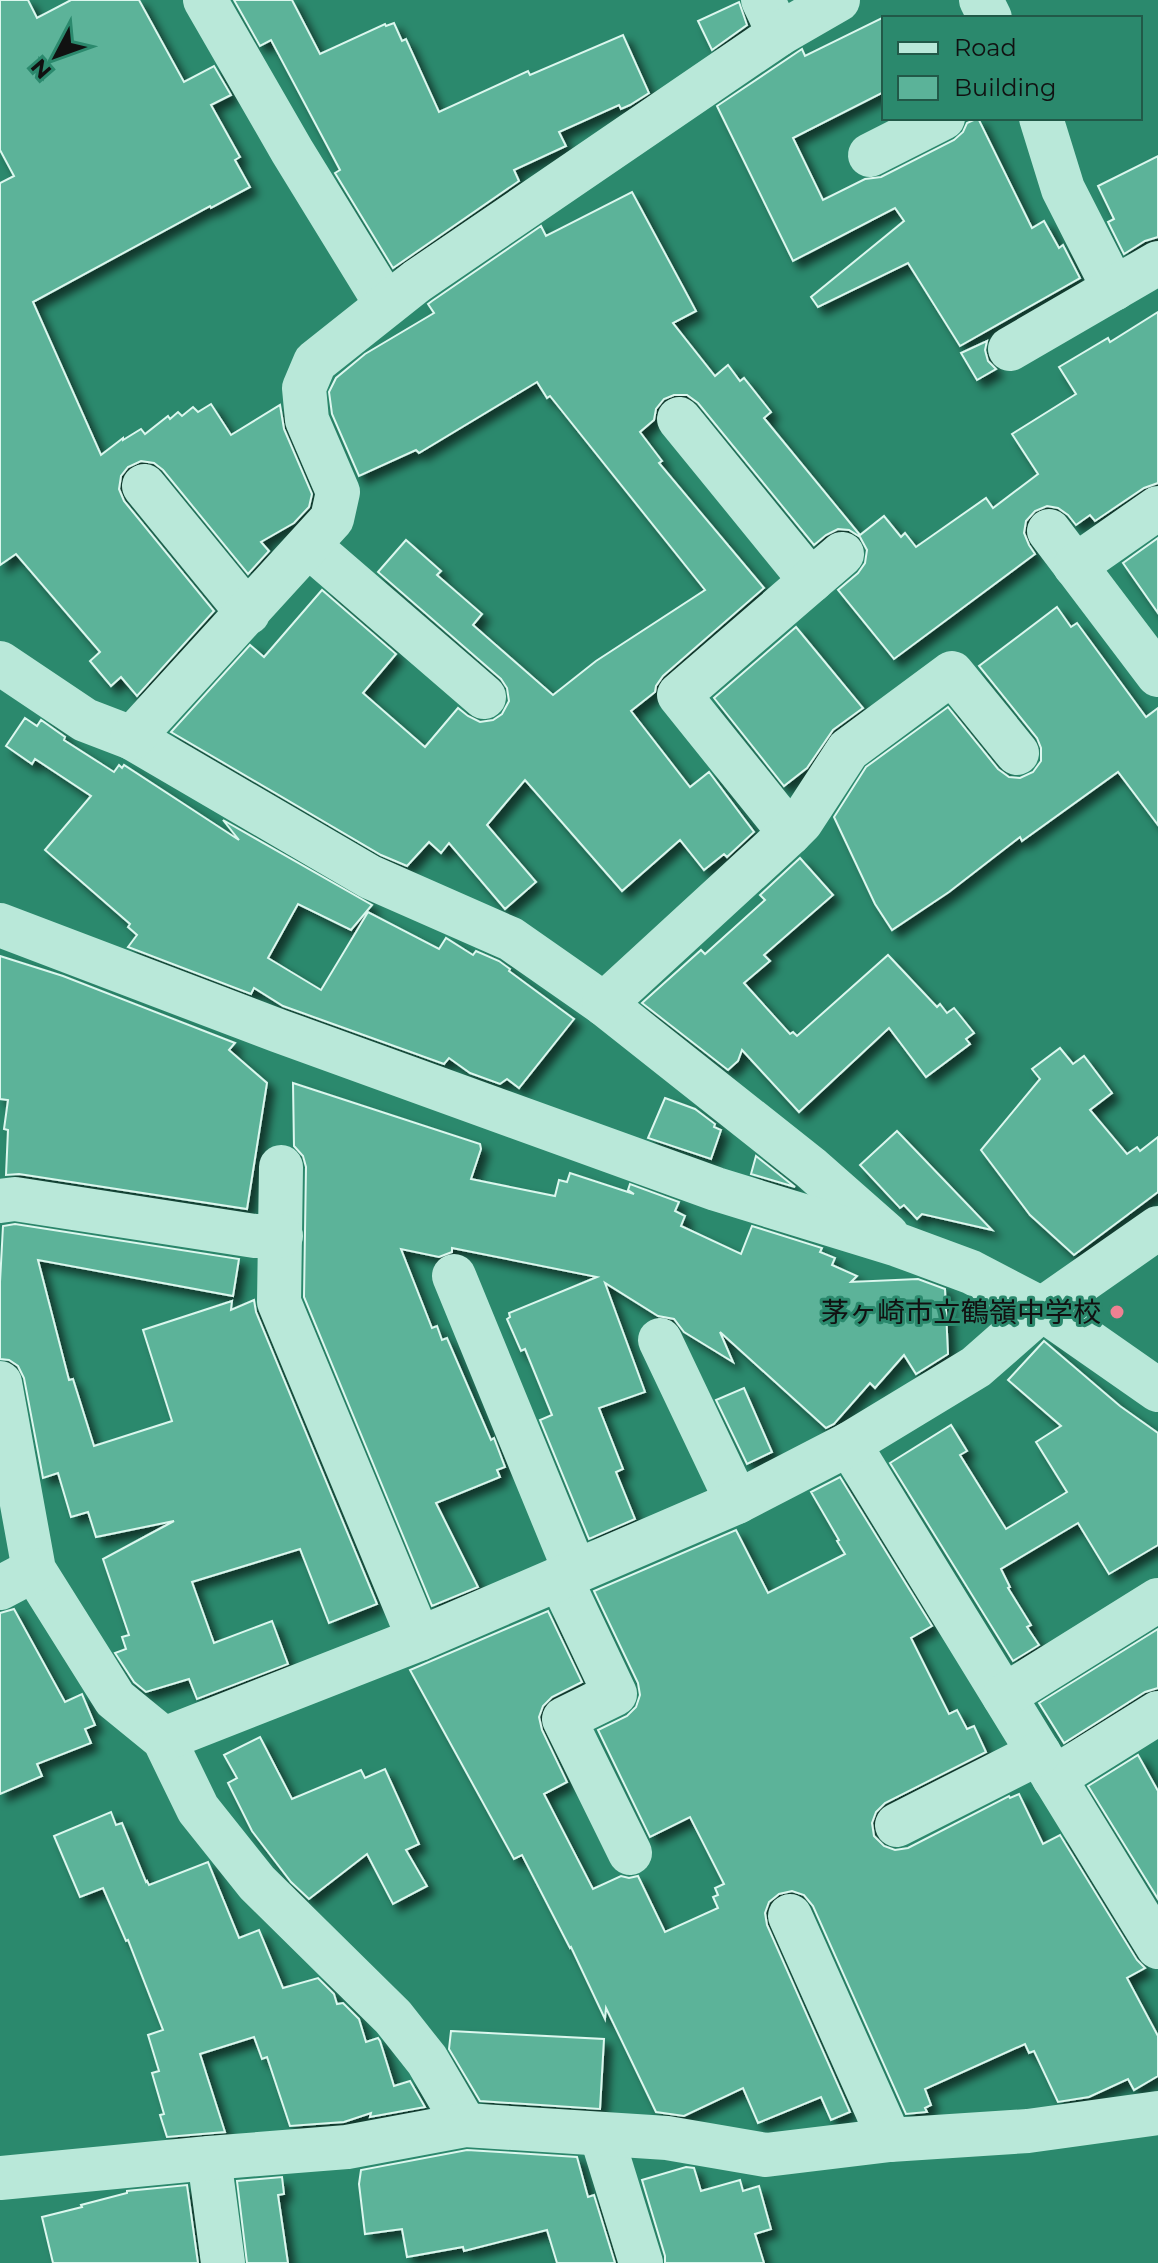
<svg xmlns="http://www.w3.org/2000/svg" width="1158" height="2263" font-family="Montserrat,'Noto Sans JP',sans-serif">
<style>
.building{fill:#5bb399;stroke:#dcf7ee;stroke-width:2;filter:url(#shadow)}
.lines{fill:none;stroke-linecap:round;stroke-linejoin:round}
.minor{stroke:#b9e8d9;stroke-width:44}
.poi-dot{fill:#ee8192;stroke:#2b896d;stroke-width:3}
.labels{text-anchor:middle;stroke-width:6;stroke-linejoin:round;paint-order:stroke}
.poi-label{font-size:28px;fill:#111;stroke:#2b896d;text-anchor:end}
</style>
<defs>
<filter id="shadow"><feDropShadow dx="7" dy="7" stdDeviation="4" flood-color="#0009"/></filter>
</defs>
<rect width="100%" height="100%" fill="#2b896d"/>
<g class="building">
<polygon points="0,0 28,0 37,18 71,0 139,0 184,82 214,66 231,95 211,105 240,157 235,160 250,187 211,208 210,206 33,302 101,455 123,438 123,440 141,429 145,434 168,416 170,419 178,412 182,416 193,407 198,412 211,404 231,435 280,405 284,429 312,494 309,507 294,523 261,542 269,551 248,574 163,470 154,463 141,461 128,467 121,476 119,489 124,501 214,611 137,696 121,677 111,686 90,661 100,652 16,554 0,565 0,183 14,176 0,150"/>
<polygon points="234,0 292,0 320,54 385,24 386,26 394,23 402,41 406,39 439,112 528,71 530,75 623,35 649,93 630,105 621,109 619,105 559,132 566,146 514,170 519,181 393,268 335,173 340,170 271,40 260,46"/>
<polygon points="739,2 747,25 712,50 698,21"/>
<polygon points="884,17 884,92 793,138 823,200 865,179 881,177 954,140 963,132 967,123 978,118 1032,228 1044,221 1059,248 1063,245 1080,278 960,346 908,263 818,307 811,297 904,221 895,208 793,261 717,106 802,49 805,56"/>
<polygon points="1158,156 1158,237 1145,241 1124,254 1108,222 1114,219 1098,186"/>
<polygon points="632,192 696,311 673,323 715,376 728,365 740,381 744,378 771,412 764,418 860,535 884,516 901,537 905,533 916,547 986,498 993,508 1038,474 1012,434 1076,394 1059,367 1108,338 1110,342 1158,312 1158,483 1144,488 1095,521 1090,515 1076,525 1068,515 1058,508 1047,506 1035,511 1026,521 1024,533 1029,545 1035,554 894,659 838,590 858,573 865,563 867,550 860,537 849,530 838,529 826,535 814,545 698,403 687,395 674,395 664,399 656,409 654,420 640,432 662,461 659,463 764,588 663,676 656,686 655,692 631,711 690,787 709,772 754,832 727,857 724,854 704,870 680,840 622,891 525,780 487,825 536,882 505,909 449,843 441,853 429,842 407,866 381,855 171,732 250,645 264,657 322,590 396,654 363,693 425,747 458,708 468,716 480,722 493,720 502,714 509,701 507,688 501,679 378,572 406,540 441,571 437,575 482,614 473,625 553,695 596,661 705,590 550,396 547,398 537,382 419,453 416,450 359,476 332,414 329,392 336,378 365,354 434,313 428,304 432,301 541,226 546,236"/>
<polygon points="987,341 985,350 988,361 996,369 977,380 961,353"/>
<polygon points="1158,538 1158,613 1123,563"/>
<polygon points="1057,607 1071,627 1077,623 1146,717 1158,708 1158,825 1118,772 1022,841 1020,837 949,892 892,930 875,904 834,817 866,767 948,707 998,769 1009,777 1020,778 1033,772 1041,761 1041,748 1037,738 979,666"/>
<polygon points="796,627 863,708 833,730 807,768 784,786 714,698"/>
<polygon points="25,718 37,726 41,720 65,737 64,740 114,772 119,765 122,768 124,765 239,840 223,820 372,905 351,930 298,904 268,958 321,990 368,912 439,949 446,938 473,955 476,951 499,961 510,969 509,971 574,1019 519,1088 507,1079 500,1084 470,1073 449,1058 444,1064 283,1006 254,988 251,994 128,947 137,935 128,927 130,924 45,850 91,796 35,759 32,764 6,746"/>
<polygon points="800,858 833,895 764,955 770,961 744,983 790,1034 793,1032 797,1036 888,955 937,1007 940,1004 947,1013 954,1008 974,1033 966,1039 970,1044 926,1077 889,1028 799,1112 742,1050 738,1061 728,1070 642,1003 701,950 705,954 765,900 760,895"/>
<polygon points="0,956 63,976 235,1043 229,1050 267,1083 247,1209 19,1174 6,1175 8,1130 4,1129 8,1100 0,1099"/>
<polygon points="1060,1048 1073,1064 1084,1056 1112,1093 1090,1110 1127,1154 1137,1147 1140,1151 1158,1137 1158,1192 1074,1255 1030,1215 981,1150 1040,1079 1032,1069"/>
<polygon points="293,1083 480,1144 481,1149 471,1179 555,1196 559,1180 567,1182 570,1173 634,1194 628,1190 630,1184 679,1202 675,1211 685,1216 681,1226 741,1254 752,1226 822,1248 820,1252 835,1258 832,1265 857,1276 851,1282 918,1279 945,1289 948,1354 916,1374 904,1355 875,1388 870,1383 834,1424 826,1428 720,1332 733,1362 684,1332 674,1319 658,1316 605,1283 645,1392 599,1408 623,1469 616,1472 635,1519 589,1539 540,1420 552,1415 525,1349 521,1351 507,1319 510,1317 509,1313 597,1277 452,1248 452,1252 439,1257 401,1249 432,1328 437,1326 442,1340 447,1338 491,1440 494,1438 505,1467 497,1470 500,1477 436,1503 478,1587 432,1606 304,1297 306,1167 303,1156 294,1146"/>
<polygon points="665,1098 695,1109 715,1124 714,1127 721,1130 711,1159 648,1138"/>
<polygon points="897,1131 992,1230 922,1214 917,1219 904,1205 900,1208 860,1165"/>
<polygon points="756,1156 795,1187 751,1174"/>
<polygon points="15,1224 239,1259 233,1296 38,1260 69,1380 73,1379 94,1446 172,1421 143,1330 232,1301 231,1310 254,1300 256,1312 377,1604 329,1623 300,1549 192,1582 214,1643 272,1621 288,1664 197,1699 189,1679 146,1692 134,1682 115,1653 126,1649 122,1637 129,1635 103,1559 174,1521 96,1537 88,1512 71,1517 58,1473 43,1478 24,1378 18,1366 9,1360 0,1359 0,1282 3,1226"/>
<polygon points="1044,1341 1120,1406 1158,1433 1158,1545 1109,1574 1078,1523 1001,1569 1010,1587 1008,1588 1031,1625 1027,1627 1039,1645 1013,1661 890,1463 951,1425 967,1451 960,1455 1006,1529 1067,1492 1036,1442 1061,1426 1008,1380"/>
<polygon points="744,1388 772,1452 747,1464 716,1400"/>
<polygon points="840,1477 932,1626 911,1638 949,1714 957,1710 967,1729 974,1726 986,1752 885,1803 876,1812 872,1823 874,1836 884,1846 895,1850 908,1848 1009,1796 1010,1798 1019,1794 1043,1844 1060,1835 1137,1960 1145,1968 1127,1978 1158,2036 1158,2076 1134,2090 1128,2079 1089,2097 1058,2102 1034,2051 1029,2053 1025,2044 925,2089 931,2105 925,2108 927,2112 906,2114 813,1906 804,1895 792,1891 779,1894 769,1902 765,1913 767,1925 850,2112 831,2120 821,2097 758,2123 743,2088 684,2116 656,2112 606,2008 605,2019 571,1947 570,1948 522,1855 514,1859 410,1670 548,1611 582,1682 552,1697 543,1706 539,1717 542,1730 567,1782 544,1794 593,1889 621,1876 629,1878 638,1876 665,1932 718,1908 713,1897 718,1895 715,1888 724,1884 690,1817 650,1837 598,1730 627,1716 636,1707 640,1695 638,1683 594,1591 736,1530 768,1593 845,1554 837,1541 839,1540 811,1492"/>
<polygon points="14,1609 65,1702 82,1694 95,1725 85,1729 91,1743 37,1764 42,1776 0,1794 0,1613"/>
<polygon points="1158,1629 1158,1688 1145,1692 1064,1743 1039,1703"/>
<polygon points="260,1737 292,1799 361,1770 365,1778 385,1769 419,1844 406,1850 427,1886 393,1904 367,1854 309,1899 291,1882 252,1831 228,1783 237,1778 224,1755"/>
<polygon points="1138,1755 1158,1791 1158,1899 1088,1786"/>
<polygon points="111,1812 116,1825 122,1823 146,1882 147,1881 149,1885 208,1862 239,1938 259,1930 283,1988 318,1978 334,1994 337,2004 343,2003 359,2019 366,2042 378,2038 380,2041 394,2086 410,2081 425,2107 370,2117 371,2113 344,2122 290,2126 267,2057 262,2059 254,2037 200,2054 225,2132 167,2137 160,2115 164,2114 152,2073 159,2071 148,2035 163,2030 128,1940 126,1941 103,1888 80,1897 54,1836"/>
<polygon points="451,2031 604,2039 600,2109 480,2101 449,2049"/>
<polygon points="467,2150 577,2157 588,2197 594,2195 615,2263 557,2263 547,2230 464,2251 463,2247 407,2257 402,2229 365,2234 359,2184 361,2170"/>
<polygon points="686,2167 694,2168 701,2191 740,2180 743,2191 759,2186 771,2229 755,2234 764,2263 665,2263 665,2256 642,2180"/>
<polygon points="282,2177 284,2194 278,2195 288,2263 247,2263 237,2181"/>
<polygon points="187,2185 198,2263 53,2263 42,2217 82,2207 81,2205 127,2193 127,2191"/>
</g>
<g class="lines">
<g class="minor">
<polyline points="205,0 292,151 386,304"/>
<polyline points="763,0 779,34"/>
<polyline points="981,0 990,18"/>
<polyline points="1041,118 1063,189 1114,289"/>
<polyline points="870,155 943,118"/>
<polyline points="1010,349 1158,263"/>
<polyline points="679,419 811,581"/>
<polyline points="144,486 248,613"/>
<polyline points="1049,531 1158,675"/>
<polyline points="309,546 484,697"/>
<polyline points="1075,566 1158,508"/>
<polyline points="0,663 85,720 132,738 370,877 511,939 604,1004 811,1168 887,1235"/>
<polyline points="132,738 332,519 338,492 307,420 304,388 315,362 417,281 779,34 838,0"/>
<polyline points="790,833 679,695 842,554"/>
<polyline points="0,925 279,1031 716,1189 898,1245 971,1272 1042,1309 1158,1390"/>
<polyline points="604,1004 790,833 801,822 848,750 952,673 1017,753"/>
<polyline points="281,1167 279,1302 419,1639"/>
<polyline points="0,1201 15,1199 255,1236 281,1236"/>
<polyline points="454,1276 575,1571"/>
<polyline points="660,1340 737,1502"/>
<polyline points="0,1383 34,1570 115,1699 164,1739 198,1809 257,1883 393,2017 427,2060 465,2125"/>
<polyline points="849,1444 1158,1947"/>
<polyline points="560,1578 615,1694 564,1719 630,1853"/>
<polyline points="0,1588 34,1570"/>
<polyline points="1004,1696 1158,1600"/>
<polyline points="164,1739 419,1639 737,1502 849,1444 976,1367 1042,1309 1158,1228"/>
<polyline points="1054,1778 1158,1713"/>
<polyline points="897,1825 1039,1753"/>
<polyline points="790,1916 890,2140"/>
<polyline points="601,2134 641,2263"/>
<polyline points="209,2158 223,2263"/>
<polyline points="0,2178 209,2158 347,2147 465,2125 667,2138 766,2155 890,2140 1028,2131 1158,2113"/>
</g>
</g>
<circle class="poi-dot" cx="1117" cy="1312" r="8"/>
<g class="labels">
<g class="poi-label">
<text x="1101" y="1322">茅ヶ崎市立鶴嶺中学校</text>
</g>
</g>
<rect x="882" y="16" width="260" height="104" fill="#2b896d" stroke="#215948" stroke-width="2"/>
<rect x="898" y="42" width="40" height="12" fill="#b9e8d9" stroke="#215948" stroke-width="2"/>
<text x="954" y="56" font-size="24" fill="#111111">Road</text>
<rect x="898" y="76" width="40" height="24" fill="#5bb399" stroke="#215948" stroke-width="2"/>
<text x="954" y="96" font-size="24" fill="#111111">Building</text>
<g transform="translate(56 56) rotate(229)" stroke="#2b896d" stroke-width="6" paint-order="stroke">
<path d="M0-6L14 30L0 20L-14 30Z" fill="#111111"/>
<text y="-12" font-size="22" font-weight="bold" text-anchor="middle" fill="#111111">N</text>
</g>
</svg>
